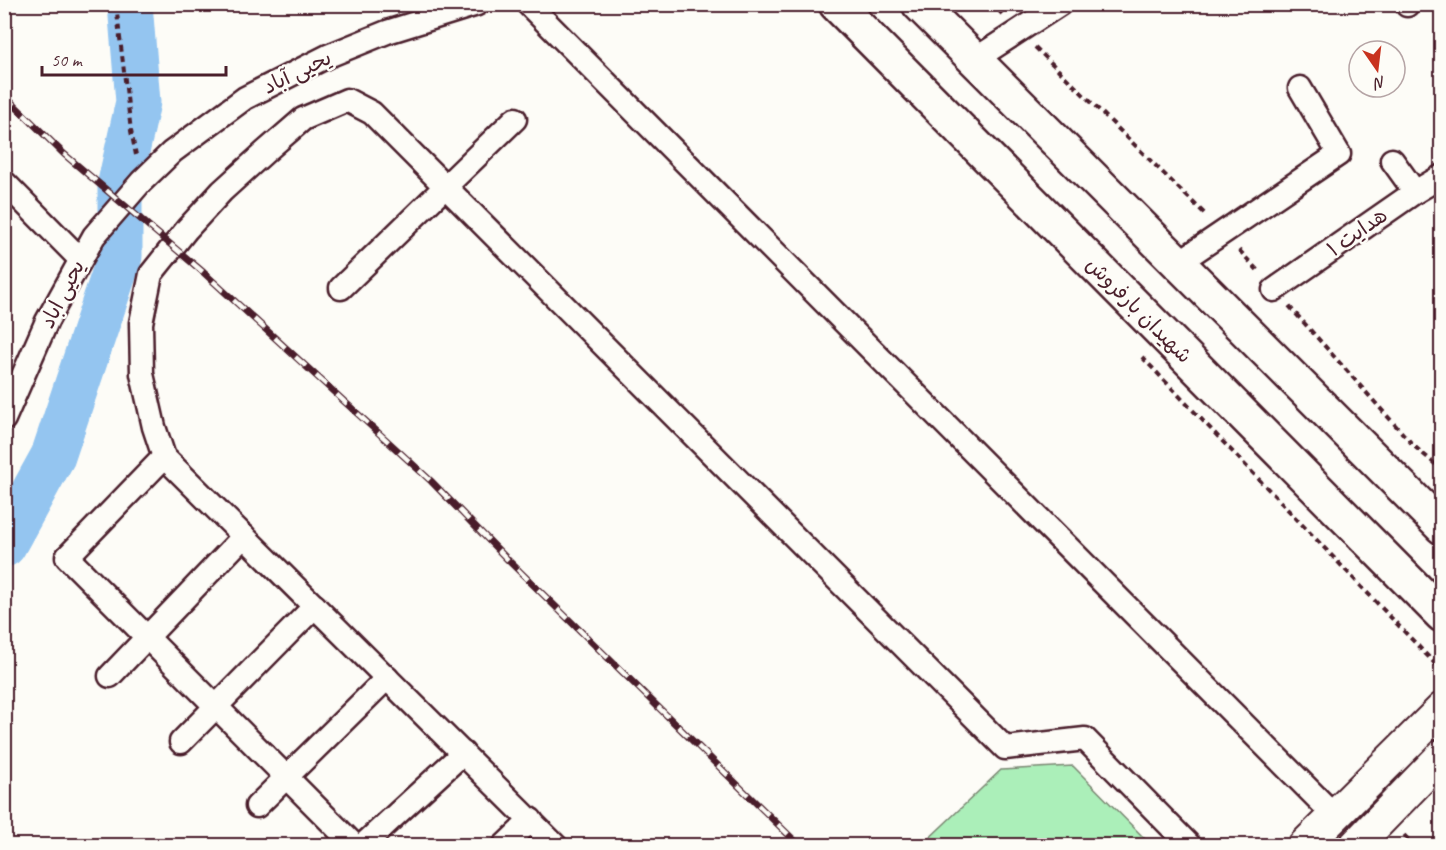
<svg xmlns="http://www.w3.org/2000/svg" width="1446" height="850" font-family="Caveat,'Playpen Sans Arabic',sans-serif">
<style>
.green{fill:#abefb9;stroke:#7a8772;stroke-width:1.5}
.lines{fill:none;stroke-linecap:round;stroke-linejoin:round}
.river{stroke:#94c5f0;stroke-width:45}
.street-casing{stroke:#4a1f2b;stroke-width:27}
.secondary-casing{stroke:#4a1f2b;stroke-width:36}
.highway-casing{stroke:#4a1f2b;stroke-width:38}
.path{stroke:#4a1f2b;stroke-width:4;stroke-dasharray:6 4.5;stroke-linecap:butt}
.street{stroke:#fdfcf7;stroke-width:22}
.secondary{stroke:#fdfcf7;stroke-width:32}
.highway{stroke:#fdfcf7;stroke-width:33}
.rail-casing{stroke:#4a1f2b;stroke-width:7}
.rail{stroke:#fdfcf7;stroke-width:4.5;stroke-dasharray:14;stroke-linecap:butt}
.labels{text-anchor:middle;stroke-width:5;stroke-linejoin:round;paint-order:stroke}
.street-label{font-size:21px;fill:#4a1f2b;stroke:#fdfcf7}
</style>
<rect width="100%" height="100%" fill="#fdfcf7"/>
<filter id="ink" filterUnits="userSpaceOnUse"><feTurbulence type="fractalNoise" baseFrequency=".0167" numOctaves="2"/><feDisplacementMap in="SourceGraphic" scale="12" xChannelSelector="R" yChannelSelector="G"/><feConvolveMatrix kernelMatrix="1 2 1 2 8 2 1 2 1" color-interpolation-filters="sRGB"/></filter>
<g filter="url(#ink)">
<polygon class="green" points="1073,766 1151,845 922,845 1001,770"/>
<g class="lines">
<polyline class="river" points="4,545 53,456 120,256 120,183 138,102 130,4"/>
<g class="street-casing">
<g id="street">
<polyline points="528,4 1334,815"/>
<polyline points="1407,5 1407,4"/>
<polyline points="974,60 1060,4"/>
<polyline points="1392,160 1415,192"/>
<polyline points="4,182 80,259"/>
<polyline points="1178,263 1339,154 1300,88"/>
<polyline points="341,288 515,119"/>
<polyline points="1274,290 1415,192 1442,176"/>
<polyline points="4,419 47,321 94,236 141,182 172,152 245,98 328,56 387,32 477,4"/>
<polyline points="164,457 67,557 355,846"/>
<polyline points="110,676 244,536"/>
<polyline points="181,742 315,606"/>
<polyline points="257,806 387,678"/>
<polyline points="362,846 463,753"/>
<polyline points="504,846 531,820"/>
<polyline points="556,846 164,457 154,427 142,374 141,323 151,274 187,229 222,191 265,152 303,119 347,100 372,113 1005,748 1085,739 1190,846"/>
</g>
</g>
<g class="secondary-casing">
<g id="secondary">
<polyline points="1304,846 1442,709"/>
<polyline points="1355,846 1442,756"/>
</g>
</g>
<g class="highway-casing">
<g id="highway">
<polyline points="836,4 1442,615"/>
<polyline points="919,4 1442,527"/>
</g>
</g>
<g class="path">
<polyline points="116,4 131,131 136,155"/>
<polyline points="801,4 807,11"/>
<polyline points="992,4 1002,14"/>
<polyline points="1035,47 1207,216"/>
<polyline points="1239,250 1260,273"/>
<polyline points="1289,306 1414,446 1442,470"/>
<polyline points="1142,357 1442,671"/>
<polyline points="1404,835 1414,846"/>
</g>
<use href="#street" class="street"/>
<use href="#secondary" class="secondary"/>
<use href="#highway" class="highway"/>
<g class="rail-casing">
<polyline id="rail" points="4,95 64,154 203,272 431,481 508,560 800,846"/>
</g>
<use href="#rail" class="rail"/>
</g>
</g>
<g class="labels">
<g class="street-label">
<text transform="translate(297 72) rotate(-26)" y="7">یحیی آباد</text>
<text transform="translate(1357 232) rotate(-35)" y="7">هدایت ۱</text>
<text transform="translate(62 294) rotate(-63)" y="7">یحیی اباد</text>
<text transform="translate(1139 310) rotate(45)" y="7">شهیدان بارفروش</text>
</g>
</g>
<rect width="1446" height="850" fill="none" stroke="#fdfcf7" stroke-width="24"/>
<rect x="12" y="12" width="1422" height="826" fill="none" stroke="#4a1f2b" stroke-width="2" filter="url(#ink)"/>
<g transform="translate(1377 69) rotate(166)"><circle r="28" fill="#fdfcf7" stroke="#b5a4a5" stroke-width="1.5"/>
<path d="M0-4.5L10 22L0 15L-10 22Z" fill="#c8321e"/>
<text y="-9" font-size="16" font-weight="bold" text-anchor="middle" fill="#4a1f2b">N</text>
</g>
<path d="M42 66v9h184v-9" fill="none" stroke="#4a1f2b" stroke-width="3"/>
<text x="51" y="66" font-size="18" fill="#4a1f2b" stroke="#fdfcf7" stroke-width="4.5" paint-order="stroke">50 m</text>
</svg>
